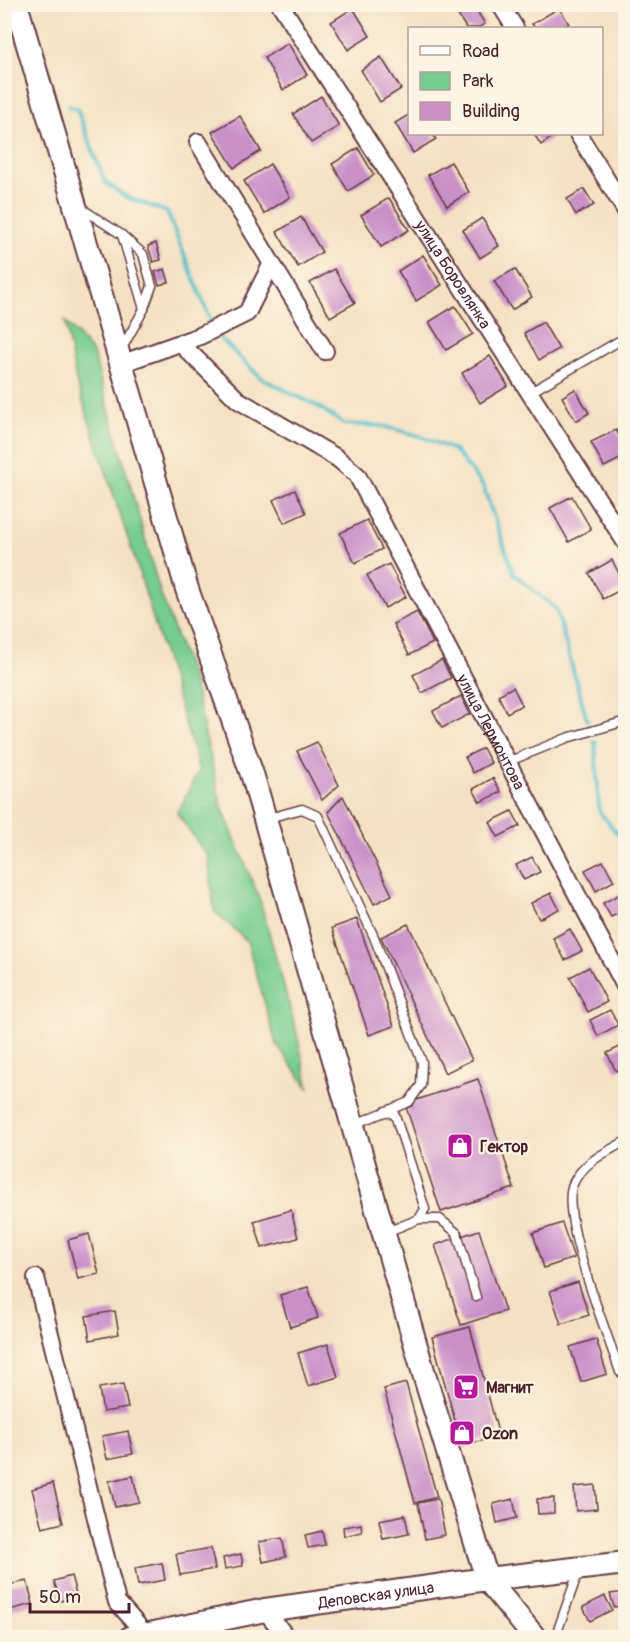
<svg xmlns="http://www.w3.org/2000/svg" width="630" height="1642" font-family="Pangolin,sans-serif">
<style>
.green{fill:#74cc91;stroke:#5f765e;stroke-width:1.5}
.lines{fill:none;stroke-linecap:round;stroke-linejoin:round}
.stream{stroke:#4db9c8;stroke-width:4}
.building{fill:#cb8fc8}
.lane-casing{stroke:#633c42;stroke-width:11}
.street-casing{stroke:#633c42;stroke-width:20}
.secondary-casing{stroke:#633c42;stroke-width:26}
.lane{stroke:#fff;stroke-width:8}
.street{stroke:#fff;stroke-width:16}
.secondary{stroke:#fff;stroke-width:22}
.labels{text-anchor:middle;stroke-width:4.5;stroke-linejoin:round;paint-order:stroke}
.street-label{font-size:16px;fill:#4a1f2b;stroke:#fcf5e5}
.poi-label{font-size:16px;font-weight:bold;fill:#4a1f2b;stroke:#fcf5e5;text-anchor:start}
</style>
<rect width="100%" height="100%" fill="#fcf5e5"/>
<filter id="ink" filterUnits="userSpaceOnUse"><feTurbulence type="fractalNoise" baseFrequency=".0167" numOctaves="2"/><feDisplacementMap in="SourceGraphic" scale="12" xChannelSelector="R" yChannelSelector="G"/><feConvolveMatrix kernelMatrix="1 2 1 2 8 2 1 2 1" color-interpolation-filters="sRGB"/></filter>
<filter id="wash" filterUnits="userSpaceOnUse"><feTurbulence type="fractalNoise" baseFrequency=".008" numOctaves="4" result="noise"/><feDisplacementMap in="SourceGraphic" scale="24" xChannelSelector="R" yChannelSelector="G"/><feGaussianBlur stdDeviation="1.35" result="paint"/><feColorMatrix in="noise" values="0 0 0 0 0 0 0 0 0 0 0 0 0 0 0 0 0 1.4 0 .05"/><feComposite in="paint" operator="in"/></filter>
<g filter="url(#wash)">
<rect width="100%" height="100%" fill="#f3e1c4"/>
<polygon class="green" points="65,321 93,353 160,592 194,684 221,805 260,900 296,1030 309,1089 276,1044 247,941 214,911 208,857 177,813 199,770 140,575 76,381"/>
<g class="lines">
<g class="stream">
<polyline points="68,106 77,109 105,182 126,197 167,212 211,321"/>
<polyline points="218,336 261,378 319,407 344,424 383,426 420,436 454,450 483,486 514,574 556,609 587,720"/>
<polyline points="595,742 599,811 626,844"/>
</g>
</g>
<g id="blocks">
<g class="building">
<polygon points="474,6 485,24 478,28 466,28 458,15"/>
<polygon points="353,8 370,36 348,50 331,22"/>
<polygon points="559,8 569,24 561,28 535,28 532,24"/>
<polygon points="288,43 307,75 283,90 264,58"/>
<polygon points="381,57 401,89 380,102 361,70"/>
<polygon points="321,96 339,126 311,143 293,114"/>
<polygon points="410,114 410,134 432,134 436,139 413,153 395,123"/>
<polygon points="240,116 261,151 234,168 212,132"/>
<polygon points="534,134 554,134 555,135 541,145"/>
<polygon points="358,148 374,175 348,191 332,164"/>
<polygon points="451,162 469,192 447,206 428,175"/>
<polygon points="270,164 290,197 264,214 244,181"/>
<polygon points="584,189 594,205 576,215 567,199"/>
<polygon points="389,198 409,230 381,247 361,215"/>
<polygon points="301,217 322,252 298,267 277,232"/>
<polygon points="482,218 499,246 480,258 463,230"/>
<polygon points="156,243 161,260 153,262 148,246"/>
<polygon points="423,255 442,285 416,301 398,271"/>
<polygon points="165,269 169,282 159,285 155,272"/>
<polygon points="334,269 355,303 330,317 310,283"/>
<polygon points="515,269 532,297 512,310 494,281"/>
<polygon points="455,306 473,334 446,350 429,322"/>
<polygon points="543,322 559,349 539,360 524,333"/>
<polygon points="490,356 508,386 480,403 462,373"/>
<polygon points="575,389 589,413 576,421 562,397"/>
<polygon points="616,430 626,448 626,456 604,467 591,442"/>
<polygon points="295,490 306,513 284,523 273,500"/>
<polygon points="572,496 591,529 569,542 550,508"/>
<polygon points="367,520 382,549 355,563 340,533"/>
<polygon points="612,560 626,587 603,599 589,573"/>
<polygon points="389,564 406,597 385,608 367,575"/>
<polygon points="417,612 433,643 409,655 393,624"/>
<polygon points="442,660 451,678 422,693 413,675"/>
<polygon points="513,687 522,705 507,713 498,695"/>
<polygon points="461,696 470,714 442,728 433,711"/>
<polygon points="317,742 339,785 322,800 297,751"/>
<polygon points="483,748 491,763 473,773 465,757"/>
<polygon points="493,778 501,792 480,802 473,789"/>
<polygon points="343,796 392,895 374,904 328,812"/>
<polygon points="512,811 520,826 498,837 490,822"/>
<polygon points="532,857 540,872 524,880 516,865"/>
<polygon points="603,861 614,881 596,891 585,870"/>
<polygon points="551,893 559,909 539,919 531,903"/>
<polygon points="622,893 626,910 611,917 603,903"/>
<polygon points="357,919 394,1026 369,1035 332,928"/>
<polygon points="408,924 472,1060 445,1073 381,937"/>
<polygon points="570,929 582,951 565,960 553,938"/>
<polygon points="589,967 607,1002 588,1012 570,977"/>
<polygon points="610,1010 618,1025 598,1036 590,1020"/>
<polygon points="626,1044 626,1066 616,1071 607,1053"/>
<polygon points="478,1079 514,1188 441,1212 405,1104"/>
<polygon points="291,1210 298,1238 262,1248 254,1221"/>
<polygon points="562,1223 574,1258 544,1268 533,1233"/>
<polygon points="479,1230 505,1311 461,1325 435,1245"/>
<polygon points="89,1234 99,1274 78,1279 68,1240"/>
<polygon points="578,1282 589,1315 561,1324 550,1291"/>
<polygon points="308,1287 318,1318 290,1327 280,1295"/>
<polygon points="115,1311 119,1334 90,1340 86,1316"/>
<polygon points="470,1327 499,1436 462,1446 432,1337"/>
<polygon points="596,1339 607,1374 581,1382 570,1347"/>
<polygon points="328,1344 338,1377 308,1386 298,1353"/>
<polygon points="406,1383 437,1497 415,1503 384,1389"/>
<polygon points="123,1384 128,1408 103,1412 99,1388"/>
<polygon points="128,1431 133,1454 107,1459 102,1436"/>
<polygon points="133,1476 139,1502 115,1507 109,1481"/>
<polygon points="53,1483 63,1523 42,1528 32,1489"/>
<polygon points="595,1485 597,1509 576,1511 574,1487"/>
<polygon points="626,1495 626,1511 624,1511 621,1496"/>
<polygon points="554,1498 554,1513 538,1514 537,1499"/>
<polygon points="438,1499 445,1535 425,1539 418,1503"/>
<polygon points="513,1499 517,1518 497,1523 493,1504"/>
<polygon points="405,1515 409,1534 383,1539 379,1520"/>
<polygon points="361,1524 362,1532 344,1536 343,1527"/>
<polygon points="322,1531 325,1545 308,1548 305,1535"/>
<polygon points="282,1538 286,1557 263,1562 259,1542"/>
<polygon points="211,1548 215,1569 180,1575 176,1554"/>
<polygon points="241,1554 243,1566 225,1569 223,1558"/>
<polygon points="162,1563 165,1580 138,1585 135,1568"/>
<polygon points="71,1576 77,1597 60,1601 54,1581"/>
<polygon points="27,1581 33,1604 5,1611 4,1586"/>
<polygon points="626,1592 626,1606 614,1607 610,1594"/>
<polygon points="605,1596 612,1610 590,1621 583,1607"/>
</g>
</g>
</g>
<g filter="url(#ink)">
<use href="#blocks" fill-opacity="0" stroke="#633c42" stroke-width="1.5"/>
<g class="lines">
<g class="lane-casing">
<g id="lane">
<polyline points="81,208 122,235 144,309 121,350"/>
<polyline points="123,236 143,254 152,286 144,308"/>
<polyline points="529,393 626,337"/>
<polyline points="507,762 567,738 626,721"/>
<polyline points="265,819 302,809 318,816 374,937 422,1062 421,1085 409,1102 355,1124"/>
<polyline points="386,1111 395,1115 425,1209 419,1219"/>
<polyline points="384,1233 419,1219 440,1219 457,1233 476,1297"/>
<path d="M620,1372C608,1335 559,1217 573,1184C582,1163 606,1152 626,1141"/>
<polyline points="555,1638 579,1570"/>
</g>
</g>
<g class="street-casing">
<g id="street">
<path id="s1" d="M280,4L626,543"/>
<polyline points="500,4 515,28"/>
<polyline points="578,134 626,211"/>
<polyline points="198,142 325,351"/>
<path id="s2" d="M180,343L238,400L337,458L357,475L626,988"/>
<polyline points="120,364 200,336 247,313 271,265"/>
<polyline points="36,1278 117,1602 149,1638"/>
<polyline points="265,1610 287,1638"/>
</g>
</g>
<g class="secondary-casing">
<g id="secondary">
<polyline points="16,4 187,589 253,777 426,1381 487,1579 535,1638"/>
<path id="s3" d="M130,1638L265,1610L487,1579L626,1563"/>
</g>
</g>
<use href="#lane" class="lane"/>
<use href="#street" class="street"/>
<use href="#secondary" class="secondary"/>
</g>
</g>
<defs>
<g id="shop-square" transform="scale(1.35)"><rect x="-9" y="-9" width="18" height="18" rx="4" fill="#b5179e" stroke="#fcf5e5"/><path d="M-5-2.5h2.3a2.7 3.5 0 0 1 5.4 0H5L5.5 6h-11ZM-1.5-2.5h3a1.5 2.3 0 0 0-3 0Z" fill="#fff"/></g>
<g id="supermarket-square" transform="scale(1.35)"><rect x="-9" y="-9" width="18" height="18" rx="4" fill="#b5179e" stroke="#fcf5e5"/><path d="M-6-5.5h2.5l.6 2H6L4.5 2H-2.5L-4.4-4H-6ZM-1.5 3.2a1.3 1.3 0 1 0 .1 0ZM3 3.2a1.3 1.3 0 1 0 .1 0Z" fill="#fff"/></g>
</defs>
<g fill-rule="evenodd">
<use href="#shop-square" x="460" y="1146"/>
<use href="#supermarket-square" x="466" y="1387"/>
<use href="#shop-square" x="462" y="1433"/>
</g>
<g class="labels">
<g class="street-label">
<text dy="6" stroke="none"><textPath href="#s1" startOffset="321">улица Боровлянка</textPath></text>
<text dy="6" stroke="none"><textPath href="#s2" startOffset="512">улица Лермонтова</textPath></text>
<text dy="6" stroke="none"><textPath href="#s3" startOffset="250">Деповская улица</textPath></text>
</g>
<g class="poi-label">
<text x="480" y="1152">Гектор</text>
<text x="486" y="1393">Магнит</text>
<text x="482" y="1439">Ozon</text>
</g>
</g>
<rect width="630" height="1642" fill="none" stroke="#fcf5e5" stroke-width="24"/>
<rect x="408" y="27" width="195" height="108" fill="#fcf5e5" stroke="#b59f9b" stroke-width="1.5"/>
<rect x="420" y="46" width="30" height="9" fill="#ffffff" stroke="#b59f9b" stroke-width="1.5"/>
<text x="462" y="57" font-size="18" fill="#4a1f2b">Road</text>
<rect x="420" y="72" width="30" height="18" fill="#74cc91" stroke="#b59f9b" stroke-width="1.5"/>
<text x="462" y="87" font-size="18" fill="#4a1f2b">Park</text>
<rect x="420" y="102" width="30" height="18" fill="#cb8fc8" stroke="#b59f9b" stroke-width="1.5"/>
<text x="462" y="117" font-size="18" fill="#4a1f2b">Building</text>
<path d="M30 1603v9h99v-9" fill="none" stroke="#4a1f2b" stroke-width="3"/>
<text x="39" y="1603" font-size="18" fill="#4a1f2b" stroke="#fcf5e5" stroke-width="4.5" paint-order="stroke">50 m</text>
</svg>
